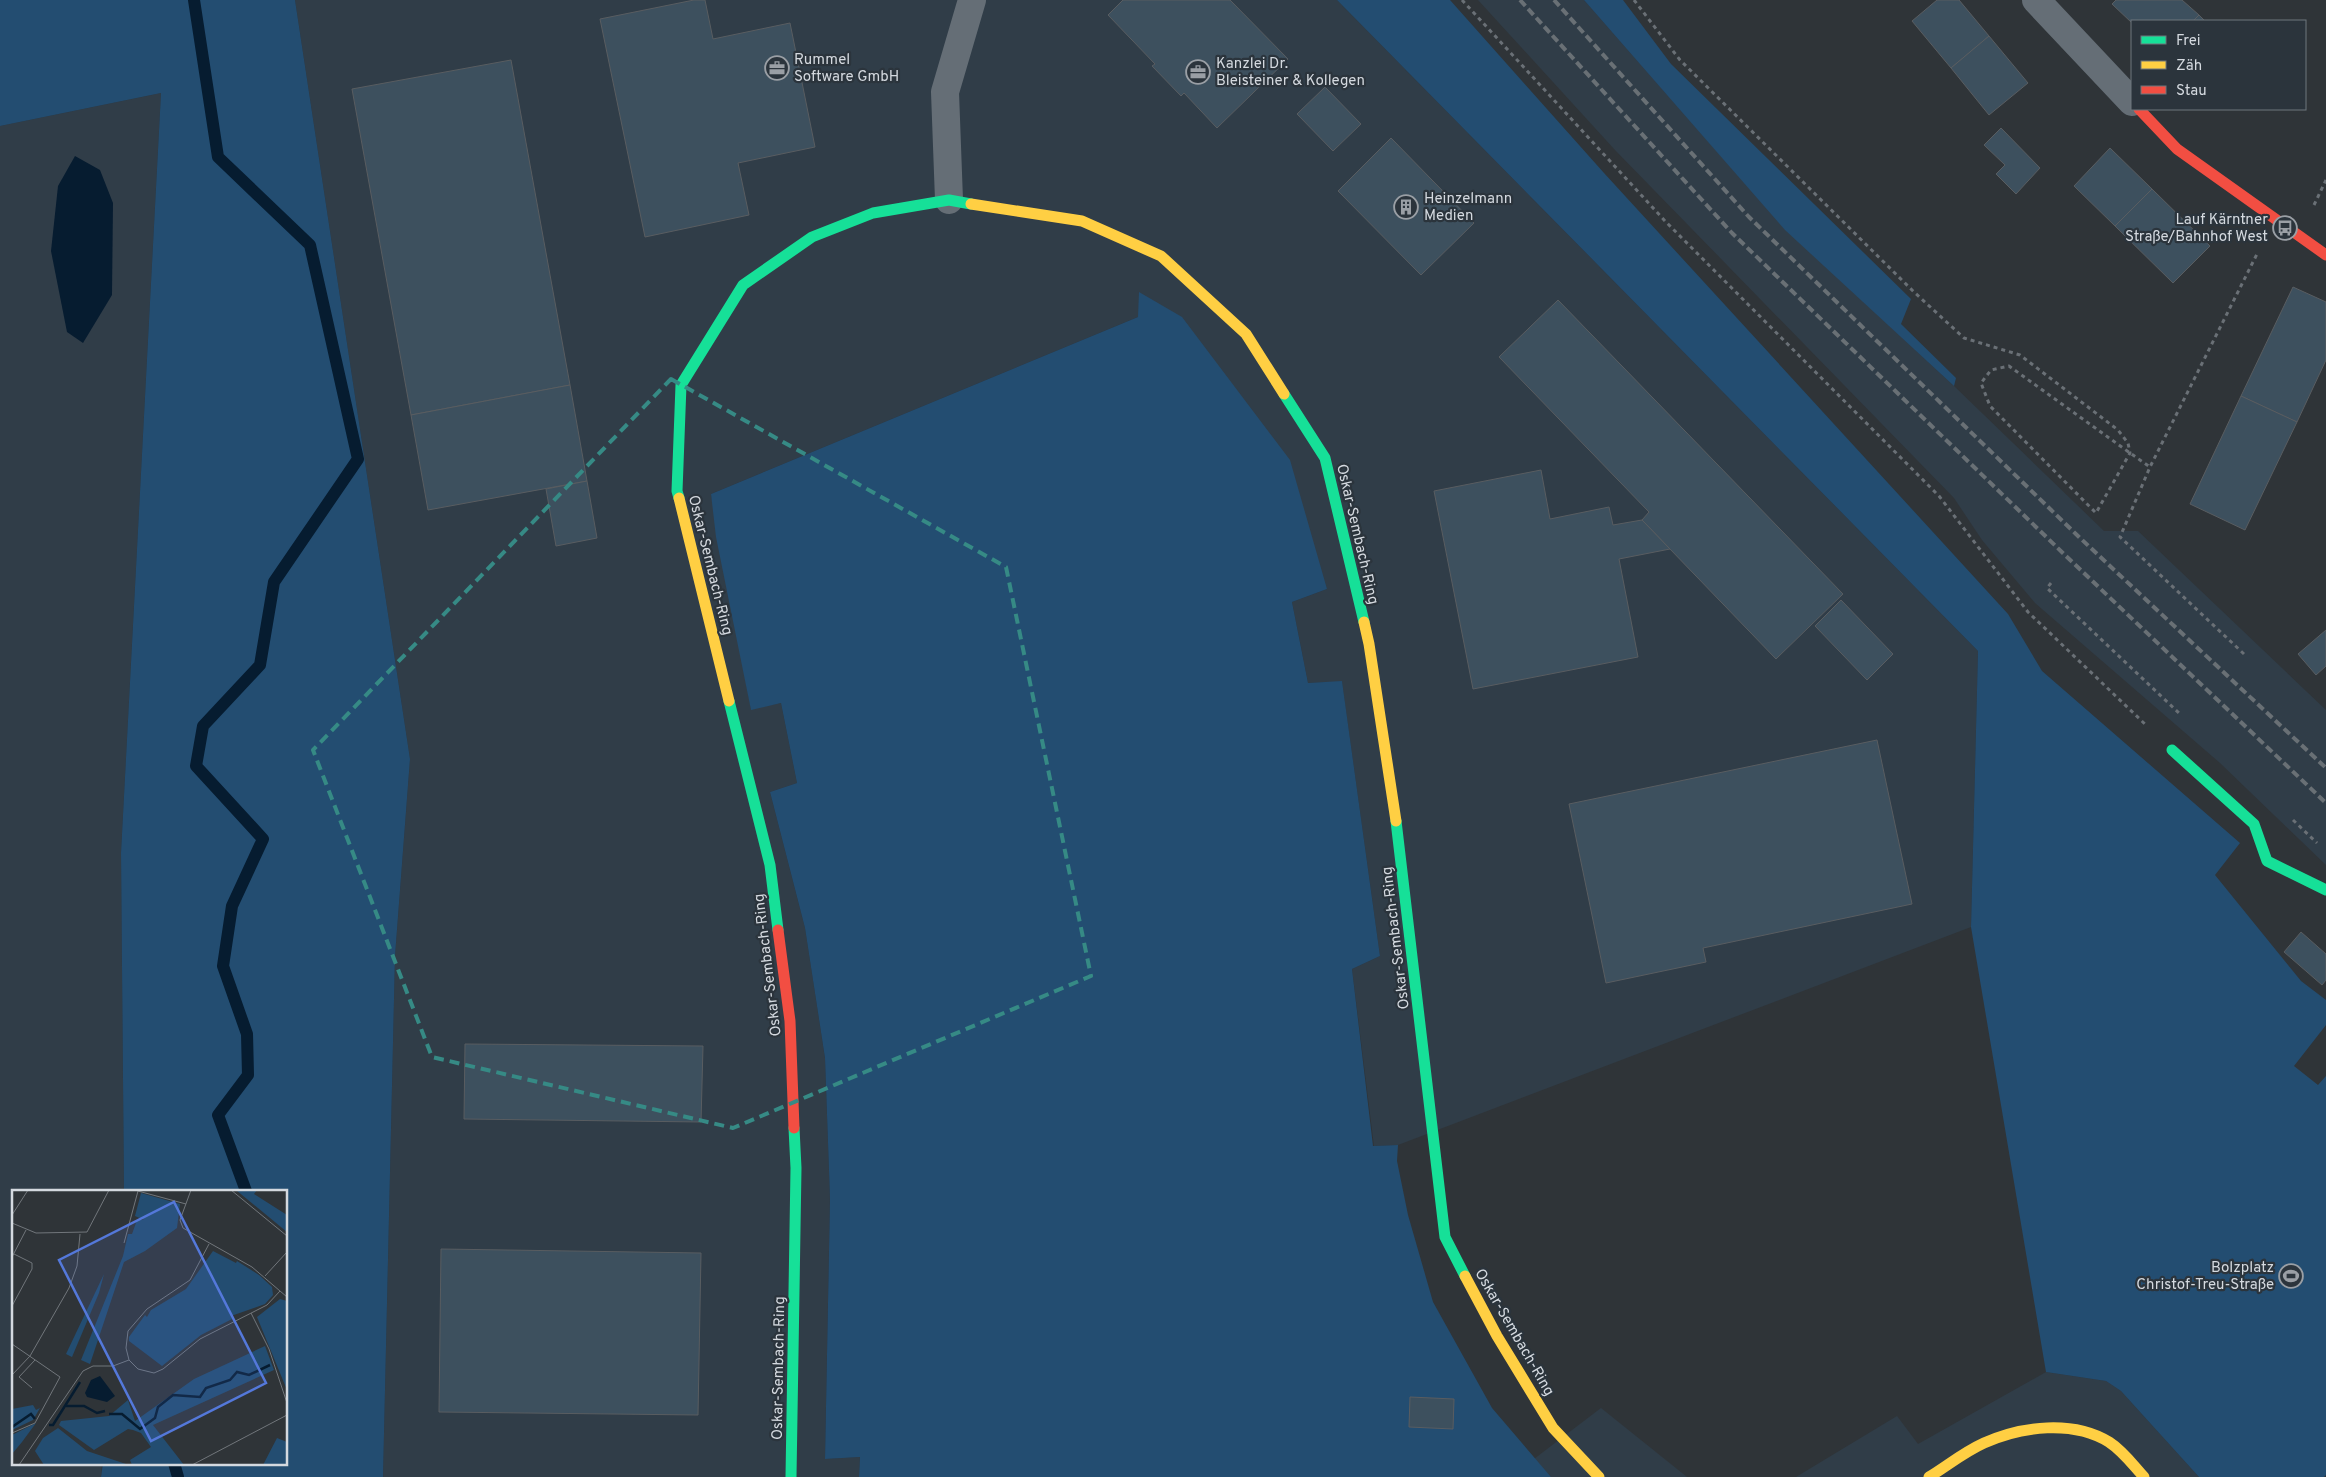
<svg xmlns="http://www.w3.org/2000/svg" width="2326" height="1477" font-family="Overpass,sans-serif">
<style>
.built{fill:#303d48}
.green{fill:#234d71}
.water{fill:#061c30}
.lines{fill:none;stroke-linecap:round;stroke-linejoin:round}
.stream{stroke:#061c30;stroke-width:12}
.building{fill:#3d505e;stroke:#595d61}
.path{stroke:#6a7076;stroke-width:3;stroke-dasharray:4 4;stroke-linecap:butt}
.street{stroke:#656e76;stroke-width:28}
.fast{stroke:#16e098;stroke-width:11}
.slow{stroke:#ffcf43;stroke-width:11}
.jam{stroke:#f24e42;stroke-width:11}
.rail{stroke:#697075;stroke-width:4;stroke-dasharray:8 4;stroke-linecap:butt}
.marked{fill:none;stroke:#368a85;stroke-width:4;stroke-dasharray:10 6;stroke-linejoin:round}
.labels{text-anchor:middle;stroke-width:4.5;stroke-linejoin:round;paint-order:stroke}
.poi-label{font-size:15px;fill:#d4d9df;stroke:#2b343c;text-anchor:start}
.street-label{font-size:15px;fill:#d4d9df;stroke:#2b343c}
.inset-river{fill:none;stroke:#061c30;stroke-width:2.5}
.inset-road{fill:none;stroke:#71767b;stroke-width:1}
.view{fill:#5478da;fill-opacity:0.15;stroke:#5478da;stroke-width:2.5}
.inset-edge{fill:none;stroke:#d4d9df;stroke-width:2.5}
</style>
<rect width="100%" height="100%" fill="#2f3438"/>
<g class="built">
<polygon points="295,0 1337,0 1978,651 1971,927 1398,1145 1374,1146 1352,969 1380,956 1342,682 1308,683 1292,602 1327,589 1138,317 711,494 751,709 781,703 797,783 770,792 805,928 825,1058 830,1199 825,1459 860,1457 859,1477 383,1477 395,956 410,759"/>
<polygon points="1478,0 1584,0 1786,230 1954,386 2104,531 2138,531 2326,710 2326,865 2220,763 2035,603 1982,540 1954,498 1615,150"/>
<polygon points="161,93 121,853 124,1191 14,1191 14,1463 102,1463 101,1477 0,1477 0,126"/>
<polygon points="2046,1372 2106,1381 2121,1391 2199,1477 1796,1477 1897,1416 1918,1444"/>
<polygon points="1601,1408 1687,1477 1551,1477 1534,1459"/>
</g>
<g class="green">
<polygon points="0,0 295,0 410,759 395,956 383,1477 101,1477 103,1463 286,1463 286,1191 124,1191 121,853 161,93 0,126"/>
<polygon points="1337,0 1450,0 1604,173 2008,614 2042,671 2240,843 2215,875 2301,981 2326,1000 2326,1025 2294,1066 2318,1085 2326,1076 2326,1475 2324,1477 2199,1477 2121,1391 2106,1381 2046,1372 1971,927 1978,651"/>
<polygon points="1584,0 1623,0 1671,64 1911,299 1901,324 1956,378 1954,386 1785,230"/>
<polygon points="1139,292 1182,317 1290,460 1327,589 1292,602 1308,683 1342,681 1380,956 1352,969 1373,1146 1398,1145 1397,1161 1408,1215 1433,1302 1492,1408 1551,1477 859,1477 860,1457 825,1459 830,1199 825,1058 805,928 770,792 797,783 781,703 751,710 716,537 711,494 1138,317"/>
</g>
<polygon class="water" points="75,156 100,170 113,203 112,295 83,343 67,332 51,251 58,186"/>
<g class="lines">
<g class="stream">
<polyline points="194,0 218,157 310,245 358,459 274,582 260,665 203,726 196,766 263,839 232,906 223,966 247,1034 248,1075 218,1115 246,1191"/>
<polyline points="174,1463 178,1477"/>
</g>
</g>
<g class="building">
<polygon points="694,0 705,0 713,39 790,23 815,147 738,163 749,215 645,237 600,19"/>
<polygon points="1123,0 1230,0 1288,59 1217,128 1184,93 1181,96 1152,66 1155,64 1108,15"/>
<polygon points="1937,0 1959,0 1989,36 1951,68 1912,21"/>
<polygon points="2116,0 2182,0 2199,15 2193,21 2132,21 2132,23 2112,4"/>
<polygon points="2199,15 2205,21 2193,21"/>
<polygon points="1989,36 2028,83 1989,115 1951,68"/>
<polygon points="511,60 570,385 411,415 352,89"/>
<polygon points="1325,87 1361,124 1333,151 1297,114"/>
<polygon points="2001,128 2040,168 2016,194 1996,174 2005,165 1984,145"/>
<polygon points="1391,138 1474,223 1421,275 1338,191"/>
<polygon points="2110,148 2152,189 2115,226 2074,186"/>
<polygon points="2152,189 2210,246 2173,283 2115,226"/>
<polygon points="2293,287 2326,302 2326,360 2297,422 2241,396"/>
<polygon points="1558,300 1843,594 1776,659 1642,520 1649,512 1499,357"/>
<polygon points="570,385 587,481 428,510 411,415"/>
<polygon points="2241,396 2297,422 2245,530 2190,504"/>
<polygon points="1541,470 1550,519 1609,507 1613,525 1642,520 1670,549 1619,559 1638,657 1473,689 1434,491"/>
<polygon points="587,481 597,538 556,546 546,489"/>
<polygon points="1841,600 1893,654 1867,680 1815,626"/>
<polygon points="2326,630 2326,666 2316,675 2298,654"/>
<polygon points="1877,740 1912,904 1703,948 1706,962 1606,983 1569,804"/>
<polygon points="2301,932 2326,954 2326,980 2322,985 2284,952"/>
<polygon points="465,1044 703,1046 701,1122 464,1119"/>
<polygon points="441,1249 701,1253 698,1415 439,1412"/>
<polygon points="1410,1397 1454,1399 1453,1429 1409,1427"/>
</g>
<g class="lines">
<g class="path">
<polyline points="1462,0 1666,222 1939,496 2028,612 2147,726"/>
<polyline points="1634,0 1680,60 1914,292 1964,338 2020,355 2118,430 2128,443 2130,453 2096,513 1990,406 1981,383 1991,370 2009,366 2130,453 2150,467"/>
<polyline points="2314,205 2326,180"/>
<polyline points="2051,583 2047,588 2181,715"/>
<polyline points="2244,654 2120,537 2150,467 2258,252"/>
<polyline points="2293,820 2317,843"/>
</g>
<g class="street">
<polyline points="2036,0 2132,102"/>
<polyline points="949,200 945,92 972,0"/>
</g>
<g class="fast">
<polyline points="1284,394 1325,458 1364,622"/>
<polyline points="679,498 677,491 681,385 743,285 812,237 873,213 949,200 971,204"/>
<polyline points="729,701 770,865 778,930"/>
<polyline points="2172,750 2254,824 2267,861 2326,890"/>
<polyline points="1396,821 1445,1237 1465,1276"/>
<polyline points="791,1477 796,1168 794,1128"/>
</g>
<g class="slow">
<polyline points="971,204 1082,221 1161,256 1246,334 1284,394"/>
<polyline points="679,498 729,701"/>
<polyline points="1364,622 1369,644 1396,821"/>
<polyline points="1465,1276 1497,1336 1553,1428 1599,1477"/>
<path d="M1929,1477C1947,1466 1964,1452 1984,1443C2022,1426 2073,1420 2109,1442C2123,1451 2133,1465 2144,1477"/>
</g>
<g class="jam">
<polyline points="2139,109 2177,149 2326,255"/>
<polyline points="778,930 790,1021 794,1128"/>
</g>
<g class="rail">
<polyline points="1520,0 1732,233 2067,557 2326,803"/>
<polyline points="1554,0 1749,217 2079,537 2326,768"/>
</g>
</g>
<path class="marked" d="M671,379L1006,567L1091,976L733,1128L432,1057L313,750Z"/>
<defs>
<g id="office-ring" transform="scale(1.25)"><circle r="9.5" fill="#2b343c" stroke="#9a9fa5" stroke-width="1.5"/><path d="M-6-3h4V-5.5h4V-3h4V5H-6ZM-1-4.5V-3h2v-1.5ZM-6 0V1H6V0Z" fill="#9a9fa5"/></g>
<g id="building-ring" transform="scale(1.25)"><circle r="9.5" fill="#2b343c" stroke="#9a9fa5" stroke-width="1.5"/><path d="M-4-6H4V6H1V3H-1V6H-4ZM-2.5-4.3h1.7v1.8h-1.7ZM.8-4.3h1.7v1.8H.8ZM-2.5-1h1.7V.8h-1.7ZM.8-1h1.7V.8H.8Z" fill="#9a9fa5"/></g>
<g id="bus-ring" transform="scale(1.25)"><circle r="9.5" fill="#2b343c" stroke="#9a9fa5" stroke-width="1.5"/><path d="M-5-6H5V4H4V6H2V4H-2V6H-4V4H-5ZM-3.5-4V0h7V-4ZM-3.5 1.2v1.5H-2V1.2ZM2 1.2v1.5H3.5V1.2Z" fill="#9a9fa5"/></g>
<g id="stadium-ring" transform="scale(1.25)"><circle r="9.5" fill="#2b343c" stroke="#9a9fa5" stroke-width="1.5"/><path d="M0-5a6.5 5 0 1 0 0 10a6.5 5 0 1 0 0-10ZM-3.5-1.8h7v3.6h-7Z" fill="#9a9fa5"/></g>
</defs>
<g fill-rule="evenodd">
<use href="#office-ring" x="777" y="68"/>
<use href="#office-ring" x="1198" y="72"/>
<use href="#building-ring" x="1406" y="207"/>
<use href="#bus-ring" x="2285" y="228"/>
<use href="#stadium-ring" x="2291" y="1276"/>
</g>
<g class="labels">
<g class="poi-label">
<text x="794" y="64">Rummel<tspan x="794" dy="17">Software GmbH</tspan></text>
<text x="1216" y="68">Kanzlei Dr.<tspan x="1216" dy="17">Bleisteiner &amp; Kollegen</tspan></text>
<text x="1424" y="203">Heinzelmann<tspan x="1424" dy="17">Medien</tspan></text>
<text x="2268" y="224" text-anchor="end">Lauf Kärntner<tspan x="2268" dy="17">Straße/Bahnhof West</tspan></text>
<text x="2274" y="1272" text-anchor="end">Bolzplatz<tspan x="2274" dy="17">Christof-Treu-Straße</tspan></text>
</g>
<g class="street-label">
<text transform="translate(1358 534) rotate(77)" y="5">Oskar-Sembach-Ring</text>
<text transform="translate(711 565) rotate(76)" y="5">Oskar-Sembach-Ring</text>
<text transform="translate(1395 938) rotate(-97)" y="5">Oskar-Sembach-Ring</text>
<text transform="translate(767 965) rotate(-97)" y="5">Oskar-Sembach-Ring</text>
<text transform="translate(1515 1332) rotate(60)" y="5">Oskar-Sembach-Ring</text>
<text transform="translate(778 1368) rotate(-89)" y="5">Oskar-Sembach-Ring</text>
</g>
</g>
<g transform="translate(12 1190)">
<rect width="275" height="275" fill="#2f3438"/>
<path d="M224,0H245L242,4L275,25V42ZM129,3L168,14L165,38L133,61L112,72L78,174L69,170L111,66L116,44H120L125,30H132L123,26ZM201,61L224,73L225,71L247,85L260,97L261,105L253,114L219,126L220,129L189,145L150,176L117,151V147L133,125L135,127L139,120L174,99ZM92,84L87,103L60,167L54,164ZM268,109L275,111V200L245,127ZM253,156L262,180L141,235L172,275H120L118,270L139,257L129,243L121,240L116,239L82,260L47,235L49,231L97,226L116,210L123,231L182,189ZM21,215L24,220L28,218L21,230L0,240V219ZM24,233L10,252L0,264V245ZM46,238L75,261L117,275H32L23,261L31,248ZM265,248L275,252V275H251Z" fill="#234d71"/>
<path d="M88,186L103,206L95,212L75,207L73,203L79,190Z" fill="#061c30"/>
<path class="inset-river" d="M54,216H72L85,223L93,221M97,224H110L128,239L143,228L146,217L161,205L188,207L194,198L218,190L225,182L237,185L258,175M37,235H41L68,192M0,237L19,224L23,229"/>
<path class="inset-road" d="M179,0L168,30L171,38L240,77L275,107M219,0L275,46M0,25L16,0M0,33L24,43L75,42L97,0M112,53L126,1L174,14M197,54L178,90L135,119L116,141L114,158L117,170L126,179L142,183L151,179L188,149L255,115L268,101M0,67L14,40M253,86L275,62M0,116L20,79V73L2,64M239,123L257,159L275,213M0,154L48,187L23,233L0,243M0,185L18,166L57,98L65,76L68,44M7,187L23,170M7,187L20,198M7,275L71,181L81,176H101L117,170M180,275L275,225"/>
<path class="view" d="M162,12L254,193L139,251L47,70Z"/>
<rect width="275" height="275" class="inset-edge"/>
</g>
<rect x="2131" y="20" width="175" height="90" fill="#2b343c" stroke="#6f767d"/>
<rect x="2141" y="36" width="25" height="8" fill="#16e098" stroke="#6f767d"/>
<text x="2176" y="45" font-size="15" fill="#d4d9df">Frei</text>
<rect x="2141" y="61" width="25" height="8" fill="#ffcf43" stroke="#6f767d"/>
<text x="2176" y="70" font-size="15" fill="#d4d9df">Zäh</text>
<rect x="2141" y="86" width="25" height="8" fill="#f24e42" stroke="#6f767d"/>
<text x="2176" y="95" font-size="15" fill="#d4d9df">Stau</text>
</svg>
